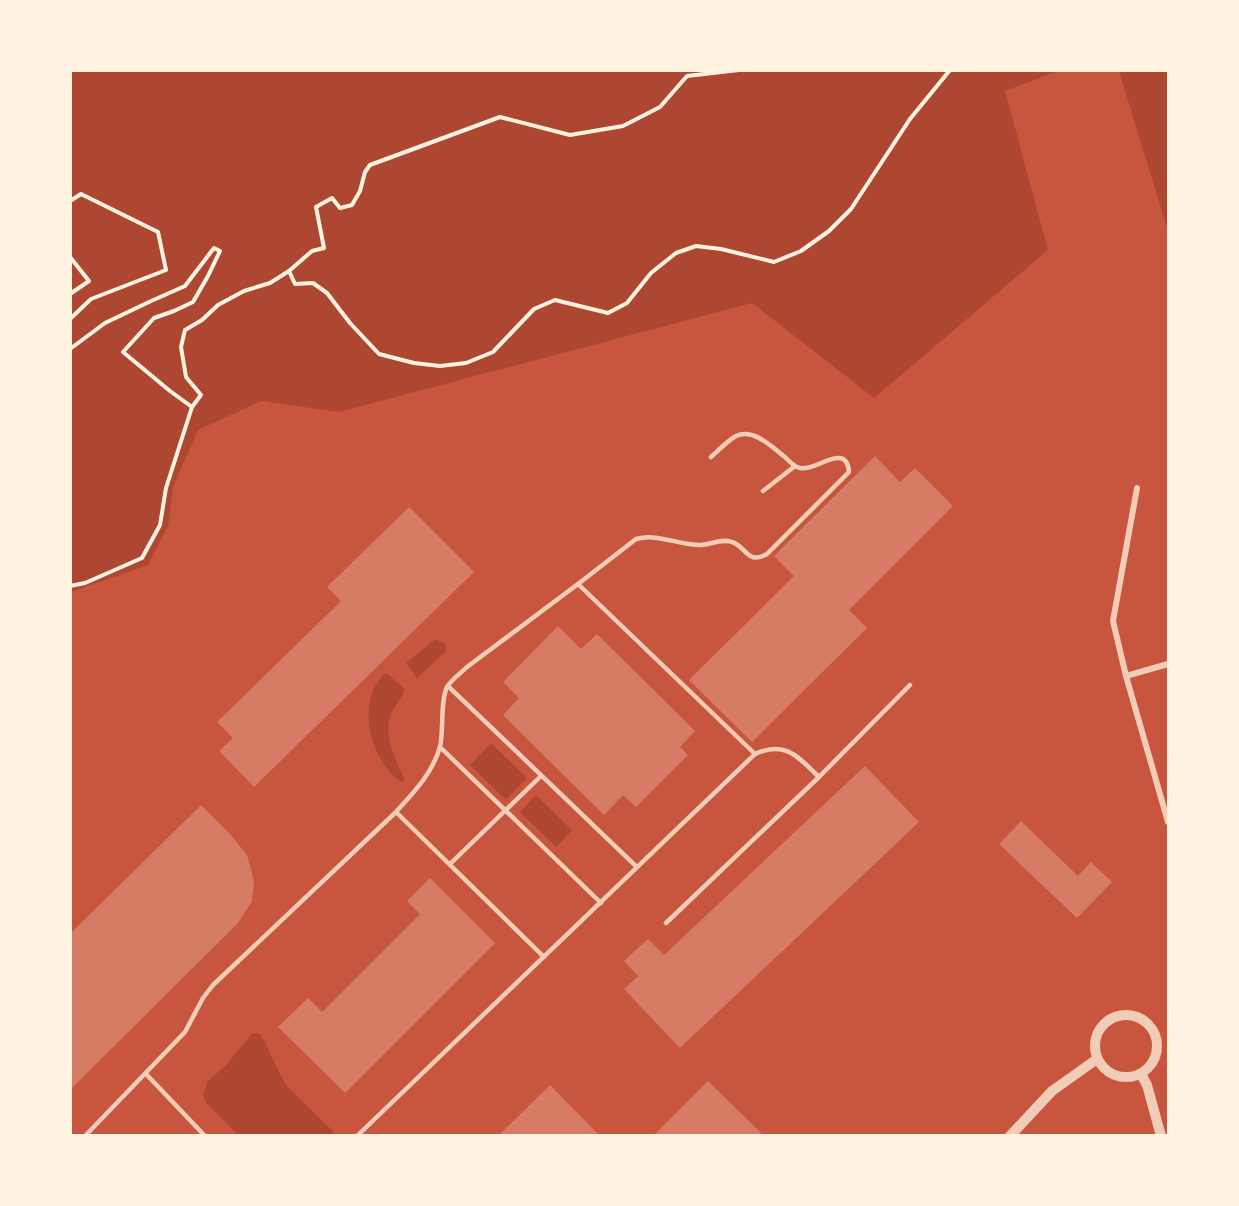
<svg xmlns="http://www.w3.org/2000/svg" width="1239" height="1206" font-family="Arial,sans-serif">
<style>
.green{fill:#ae4732}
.building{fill:#d67c66}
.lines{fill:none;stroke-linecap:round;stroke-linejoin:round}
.path{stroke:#fff3e0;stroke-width:4}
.service{stroke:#f1ccb7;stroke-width:4.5}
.minor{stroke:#f1ccb7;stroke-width:6}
.tertiary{stroke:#f1ccb7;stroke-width:10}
</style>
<rect width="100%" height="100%" fill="#c8553d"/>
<g class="green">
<polygon points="70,71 1058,71 1005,91 1048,250 874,398 752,303 339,412 261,401 198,430 173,487 168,526 148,565 71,592"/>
<polygon points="1119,71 1168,71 1168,231"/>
<polygon points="434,640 438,640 446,645 445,652 417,678 406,663"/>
<path d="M386,673L405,689C402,698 395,705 391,714C383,737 395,757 404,778V781L401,782C370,761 354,699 386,673Z"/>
<polygon points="491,743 527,778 506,800 470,765"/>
<polygon points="536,795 572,830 556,847 520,812"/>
<polygon points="256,1033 260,1034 263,1038 281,1076 287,1086 334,1132 331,1135 238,1135 206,1103 203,1095 207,1082 226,1065 252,1034"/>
</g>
<g class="building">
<polygon points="875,456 900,482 915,468 953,506 849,610 867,628 752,742 689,680 794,576 774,556"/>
<polygon points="409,507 474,572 254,787 219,751 233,738 217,722 341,601 327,587"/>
<polygon points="558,626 581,649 597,634 695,731 680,747 688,755 636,807 623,795 604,815 503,715 519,698 503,682"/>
<polygon points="865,766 919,822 680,1048 624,989 638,976 624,961 648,939 664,955"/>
<polygon points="201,805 230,834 247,855 254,881 252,901 238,923 70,1090 70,934"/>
<polygon points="1021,821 1078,876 1091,862 1112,882 1077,918 999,844"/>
<polygon points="430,878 495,943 345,1093 278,1027 308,998 322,1012 420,914 407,901"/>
<polygon points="708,1081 764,1136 653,1136"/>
<polygon points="550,1085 600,1136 502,1136 500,1134"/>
</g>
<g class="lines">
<g class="path">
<polyline points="70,201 81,194 158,232 166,270 91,299 70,319"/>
<polyline points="70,257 89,281 70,294"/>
<polyline points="289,271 295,284 313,283 327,293 350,323 379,354 414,363 440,366 466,363 493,352 534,309 555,300 608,313 627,303 651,273 676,253 696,246 721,249 774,262 801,251 829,231 851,209 910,119 950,70"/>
<polyline points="70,349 105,323 149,302 185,286 214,248 220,251 208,276 193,302 174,311 154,318 123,352 170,391 192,407 201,395 186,377 181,347 185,330 202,320 218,305 244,291 270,283 289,271 312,251 324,248 316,207 332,198 340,208 352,205 360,191 365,172 370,165 500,117 570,135 623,126 660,107 687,76 739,70"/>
<polyline points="70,586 85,583 142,558 160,525 166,488 192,407"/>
</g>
<g class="service">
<polyline points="763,491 795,466"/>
<path d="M578,584L636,539C658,533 678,545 700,545C710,545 721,538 732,542C747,547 747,565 767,554L849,472C847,441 815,472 800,468C794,467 789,461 785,457C772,447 754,428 736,436C727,441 719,450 711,457"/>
<polyline points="448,686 637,867"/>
<polyline points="440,747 601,903"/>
<polyline points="396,812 544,957"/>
<polyline points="450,864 541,776"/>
<polyline points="666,923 819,777"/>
<polyline points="146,1074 205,1136"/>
<path d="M85,1136L185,1032L203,998L213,985L396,812C414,792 432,774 440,747C444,729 440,702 447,687C452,679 461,673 467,667L578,584L755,754"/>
<path d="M357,1136L755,754C786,740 798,757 819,777L910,685"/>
</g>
<g class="minor">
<polyline points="1137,488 1113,621 1126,676 1168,822"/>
<polyline points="1126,676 1168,664"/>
</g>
<g class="tertiary">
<circle cx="1126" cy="1046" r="31"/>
<polyline points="1141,1074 1147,1085 1161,1136"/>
<polyline points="1010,1136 1052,1091 1097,1059"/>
</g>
</g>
<rect width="1239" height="1206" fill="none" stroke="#fff3e0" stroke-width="144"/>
</svg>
